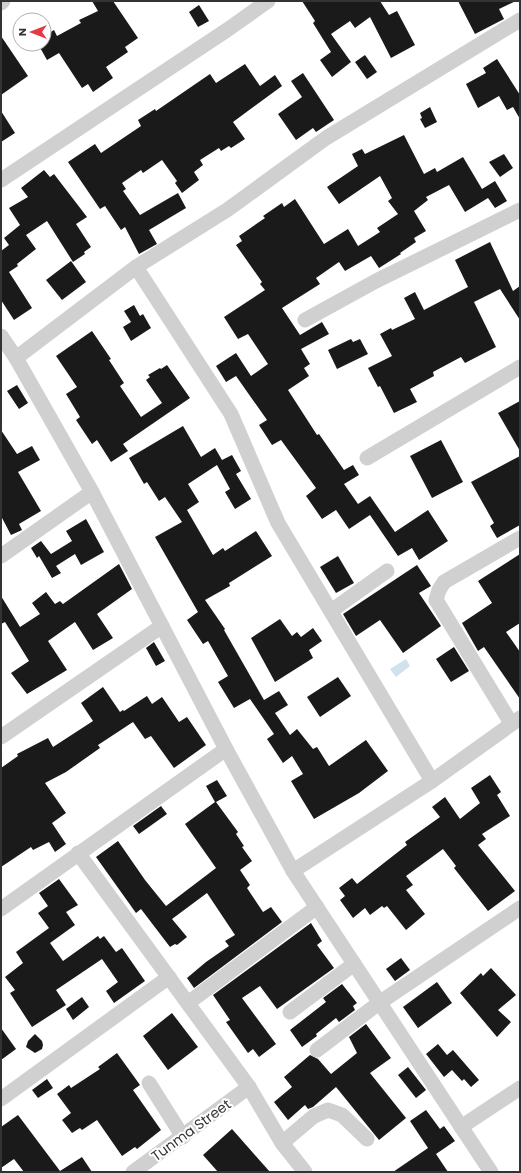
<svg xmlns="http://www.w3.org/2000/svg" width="521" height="1173" font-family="Poppins,sans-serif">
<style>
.water{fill:#cfe2ee}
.building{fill:#1a1a1a}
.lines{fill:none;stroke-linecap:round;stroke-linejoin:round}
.minor{stroke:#d0d0d0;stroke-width:15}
.labels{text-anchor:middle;stroke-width:4;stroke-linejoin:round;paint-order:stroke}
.street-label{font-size:14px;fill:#333;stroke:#fff}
</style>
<rect width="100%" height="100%" fill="#fff"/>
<polygon class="water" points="406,659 410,666 396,677 390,669"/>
<g class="building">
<polygon points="92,1 113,1 138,38 125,47 128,52 106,67 113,78 93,92 88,84 82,88 59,53 47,60 38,44 44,44 44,36 54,30 57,36 81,23 79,20 98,11"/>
<polygon points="302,1 380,1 389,15 397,11 415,45 391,58 370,17 355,28 350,21 331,34 351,62 332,77 320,60 331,52 313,23 315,21"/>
<polygon points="458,1 516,1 499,9 504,19 475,34"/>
<polygon points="199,5 209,21 198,27 189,12"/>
<polygon points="1,36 28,76 1,95"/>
<polygon points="365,55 377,72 367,79 355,62"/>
<polygon points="497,59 520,95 520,119 513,107 507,110 499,96 478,108 466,84 486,73 483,68"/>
<polygon points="245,64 260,86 275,75 282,86 233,122 245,139 231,148 229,146 221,151 219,148 200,160 203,165 194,172 199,180 182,193 175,183 177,181 162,160 143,173 141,170 122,183 126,189 123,191 140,215 178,193 186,208 149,230 157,244 139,254 125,227 121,230 105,206 100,209 68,162 95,144 101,153 141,126 138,120 155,109 156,111 210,74 216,83"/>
<polygon points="303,73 334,120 316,132 313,128 296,140 278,114 302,97 291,81"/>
<polygon points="430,107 437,122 425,128 420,119 422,118 420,113"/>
<polygon points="1,111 15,133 1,142"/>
<polygon points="404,135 424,174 435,168 437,172 463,157 482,189 495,181 507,201 495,208 488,198 465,212 449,185 426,197 428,200 414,211 426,231 414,238 416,242 400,253 401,254 379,268 371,256 345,271 339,262 316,278 320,284 282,308 300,335 322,322 329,334 301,349 310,364 304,368 309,376 288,390 317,435 319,434 344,470 353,465 359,475 344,484 358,504 370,496 395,532 428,510 448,541 419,560 412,548 398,556 370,515 349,529 336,510 322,519 306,496 316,488 281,440 272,445 259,425 267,420 236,376 226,382 216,366 236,353 251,376 268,364 248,334 238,339 224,317 265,290 260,284 262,282 236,245 242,241 239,236 265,218 263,216 282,203 284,207 295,199 324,244 348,229 358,246 380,232 377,228 398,214 388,201 392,198 380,176 339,204 327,187 358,166 352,154 362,149 365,154"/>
<polygon points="504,154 513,168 500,177 489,162"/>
<polygon points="44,170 50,177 54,174 87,217 76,224 91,247 84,252 85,254 73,262 47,221 26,235 36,249 17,264 18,266 9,272 32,308 14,320 1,300 1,251 9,245 4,238 20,225 9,208 28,197 21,188"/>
<polygon points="490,242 513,291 520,286 520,320 500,289 474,302 496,347 465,363 461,357 433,372 434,376 410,389 417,402 394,413 380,386 378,387 368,368 392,356 380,334 391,328 392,330 415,319 404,298 415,292 424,310 468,287 455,260"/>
<polygon points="71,261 86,282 62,300 46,280"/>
<polygon points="134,305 140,316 143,314 151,328 131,341 123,327 131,322 124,311"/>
<polygon points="92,331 111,359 109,360 124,383 120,386 141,417 162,403 146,380 150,377 148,375 160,368 161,369 167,365 190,398 123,444 128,451 111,462 97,440 92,444 76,420 80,417 66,394 77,387 56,356"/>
<polygon points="351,339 353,342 360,339 368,354 337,369 328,350"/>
<polygon points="17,385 28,403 19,409 7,391"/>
<polygon points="520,401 520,451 498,413"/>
<polygon points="183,426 201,457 215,448 222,460 232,455 241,471 236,474 251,499 235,509 225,492 230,489 217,465 188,484 199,502 187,510 213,555 223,548 225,551 256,531 272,556 229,583 230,586 205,600 225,629 224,630 264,700 279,691 288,705 275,713 290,735 297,729 313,749 317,747 329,766 366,740 388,771 359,793 314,819 291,781 303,774 292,756 283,763 267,739 274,734 250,699 234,708 218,682 228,676 208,641 203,644 187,620 198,612 155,537 182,522 165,497 159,501 147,482 144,484 129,458"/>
<polygon points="1,430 17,454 32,446 40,460 18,472 41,511 19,524 22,530 11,535 1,516"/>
<polygon points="441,440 463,482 432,498 410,456"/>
<polygon points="520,456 520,525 497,538 490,526 494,523 471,482"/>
<polygon points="86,519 104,552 81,565 75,554 56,566 61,573 52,578 39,556 37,558 31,548 41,541 51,554 72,541 66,531"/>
<polygon points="520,554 520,623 506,632 520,652 520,699 484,647 478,651 462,623 492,603 478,581"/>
<polygon points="338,556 354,583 336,593 320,567"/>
<polygon points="119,564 132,589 97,614 113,638 93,650 75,622 48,641 67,670 27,694 11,673 29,661 5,622 1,624 1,596 20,627 40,614 32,603 46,592 55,604 60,601 63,604"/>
<polygon points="417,565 431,586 419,593 441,626 403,653 380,620 356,636 343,614"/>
<polygon points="280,619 292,636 297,632 301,637 313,628 322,641 309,650 313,658 275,682 251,638"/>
<polygon points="154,642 165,661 156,666 146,648"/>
<polygon points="454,647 469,671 451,682 436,659"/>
<polygon points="338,677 351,696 320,717 307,697"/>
<polygon points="103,687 120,712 123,710 124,711 147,696 152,704 162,697 179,722 187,717 206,745 174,768 151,736 145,739 133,722 98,745 100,748 66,772 45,783 66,813 52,823 66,844 55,852 49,842 33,850 31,847 1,867 1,768 18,756 17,754 48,738 53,747 93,721 81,703"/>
<polygon points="490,775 501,792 497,795 510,816 482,834 486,839 478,845 515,891 488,911 454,868 456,866 443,849 406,876 413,885 406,890 425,914 406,930 387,906 384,908 382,906 370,915 365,908 353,918 340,900 345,896 339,888 352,878 357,884 407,845 405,842 440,817 432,807 445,797 460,819 480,803 471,788"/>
<polygon points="217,780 227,796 216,802 238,832 236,834 244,846 242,847 252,861 240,870 250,885 247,888 263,912 271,907 282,922 194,988 187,978 206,962 229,946 225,941 235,935 207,893 172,919 187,937 177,945 175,944 170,947 141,909 136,913 96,857 118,841 145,880 166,906 216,868 185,824 215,802 206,786"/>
<polygon points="161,806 167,814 139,834 133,826"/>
<polygon points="59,879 78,905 66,912 75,925 50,943 63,961 98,936 100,939 104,936 116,952 122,948 145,981 114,1003 106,991 118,982 102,959 56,990 66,1005 32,1027 10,993 15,990 5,977 23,963 16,952 49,928 38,913 48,906 39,893"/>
<polygon points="311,923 322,941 317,945 334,968 277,1009 260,986 242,998 276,1044 259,1057 253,1049 248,1053 226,1022 230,1020 213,995"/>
<polygon points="401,958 410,970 395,981 386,969"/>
<polygon points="491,968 516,995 498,1010 511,1022 497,1037 460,993 481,973 483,976"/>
<polygon points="437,982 452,1003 418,1028 403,1007"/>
<polygon points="342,984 357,1003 353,1006 355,1010 339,1022 336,1018 316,1034 317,1036 302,1047 290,1030 326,1002 323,998"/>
<polygon points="82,997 89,1007 73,1020 66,1009"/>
<polygon points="172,1013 198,1047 168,1070 143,1036"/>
<polygon points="366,1024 391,1058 370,1073 406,1118 379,1140 336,1087 313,1107 308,1109 305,1105 288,1120 274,1102 292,1087 284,1077 310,1055 318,1059 331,1074 357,1053 349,1037"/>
<polygon points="1,1028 16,1049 1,1060"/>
<polygon points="35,1034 42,1041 43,1045 42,1049 35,1053 26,1047 28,1041"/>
<polygon points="438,1044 447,1055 453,1050 479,1080 471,1087 464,1079 462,1081 452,1070 444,1077 426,1054"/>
<polygon points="117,1053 140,1085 133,1090 161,1130 137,1149 135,1147 122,1156 97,1120 82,1130 80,1128 72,1133 62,1120 71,1113 57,1094 69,1085 71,1088 100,1069 98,1067"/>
<polygon points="408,1067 426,1090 416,1098 398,1075"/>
<polygon points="47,1079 53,1088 38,1098 32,1090"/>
<polygon points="426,1110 440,1129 444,1126 455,1141 436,1154 448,1172 393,1172 428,1148 410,1121"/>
<polygon points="18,1115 60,1171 82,1157 92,1172 24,1172 14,1159 1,1168 1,1127"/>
<polygon points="232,1129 270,1172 218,1172 203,1155"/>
</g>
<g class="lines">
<g class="minor">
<polyline points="1,3 3,1"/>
<polyline points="1,180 227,30 268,1"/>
<polyline points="136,267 231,414 278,523 432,781"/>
<polyline points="305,320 376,281 520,210"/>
<polyline points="1,336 16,358 92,492 226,749 293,871 491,1172"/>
<polyline points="16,358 136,267 227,210 326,138 520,20"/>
<polyline points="367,458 520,367"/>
<polyline points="1,556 92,492"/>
<polyline points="331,611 387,571"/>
<polyline points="511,723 436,600 439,590 444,582 520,538"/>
<polyline points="1,737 162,626"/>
<polyline points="78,853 249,1087 282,1143 305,1172"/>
<polyline points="293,871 432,781 520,718"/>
<polyline points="1,909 226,749"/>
<polyline points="188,1003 317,907"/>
<polyline points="290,1012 354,964"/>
<polyline points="317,1050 379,1003 520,908"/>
<polyline points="149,1083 183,1137"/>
<polyline points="1,1099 169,977"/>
<polyline points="461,1127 520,1088"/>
<polyline points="282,1143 314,1116 328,1110 342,1115 367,1139"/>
<polyline points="133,1172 249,1087"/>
</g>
</g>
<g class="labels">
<g class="street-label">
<text transform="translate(191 1130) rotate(-36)" y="5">Tunma Street</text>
</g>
</g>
<rect width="521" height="1173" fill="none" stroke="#333333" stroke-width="4"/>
<g transform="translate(32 32) rotate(270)"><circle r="19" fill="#ffffff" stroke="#adadad"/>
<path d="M0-3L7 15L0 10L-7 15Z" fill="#e63946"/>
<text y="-6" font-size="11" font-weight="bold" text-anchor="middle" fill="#333333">N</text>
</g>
</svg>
